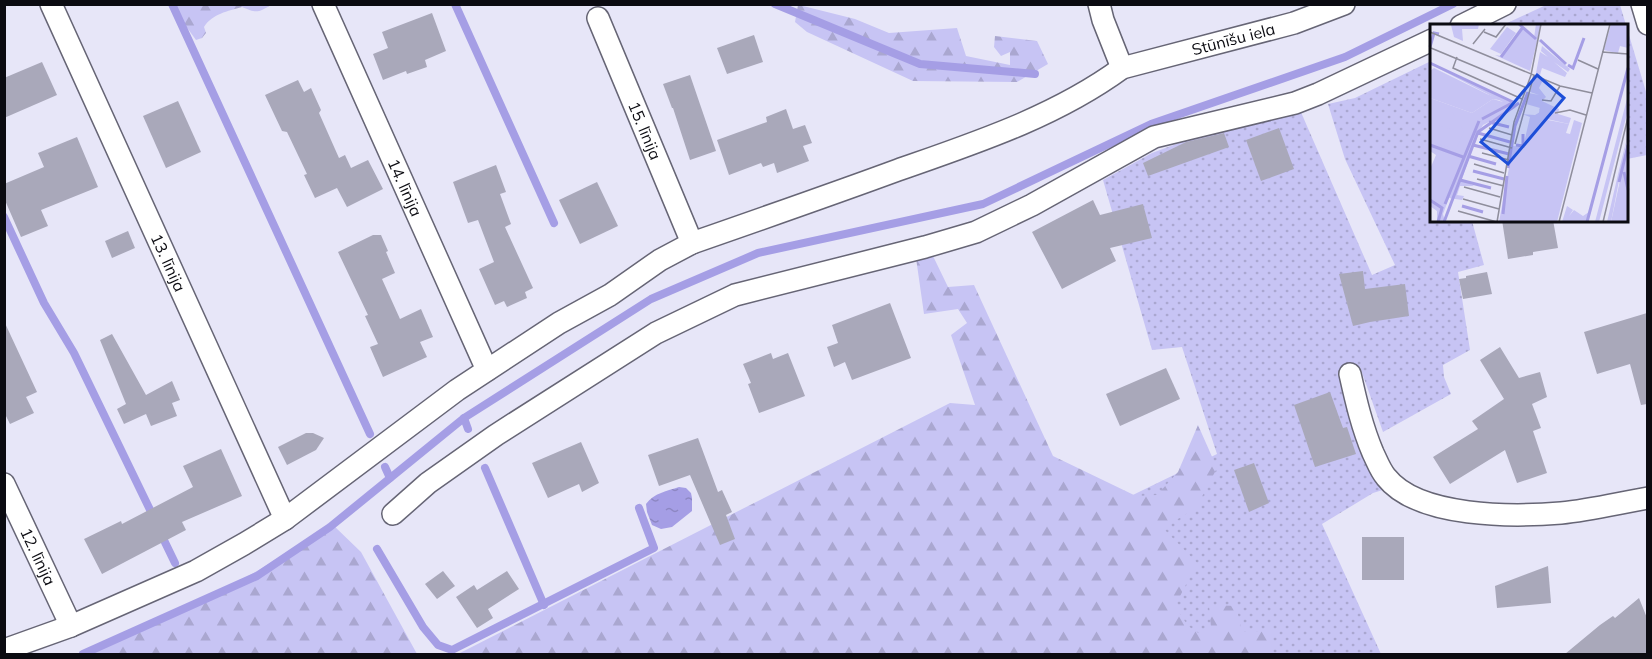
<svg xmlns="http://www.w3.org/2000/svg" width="1652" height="659" font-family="Mulish,sans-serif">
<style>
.grass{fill:url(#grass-dots)}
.forest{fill:url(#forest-firs)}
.water{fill:url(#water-ripples)}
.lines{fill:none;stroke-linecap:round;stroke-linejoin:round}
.stream{stroke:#a59ee5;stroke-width:8}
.building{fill:#a9a8ba}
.minor-casing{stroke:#666575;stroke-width:24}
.minor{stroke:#fff;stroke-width:21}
.labels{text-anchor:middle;stroke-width:6;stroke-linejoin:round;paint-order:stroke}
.street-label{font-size:16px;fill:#0b0b11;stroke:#f4f4ff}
.inset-river{fill:none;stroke:#a59ee5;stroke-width:3}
.inset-road{fill:none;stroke:#8f8e9c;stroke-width:1.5}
.view{fill:#1d4ed8;fill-opacity:0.15;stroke:#1d4ed8;stroke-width:3}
.inset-edge{fill:none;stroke:#0b0b11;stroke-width:3}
</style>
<defs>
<pattern id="grass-dots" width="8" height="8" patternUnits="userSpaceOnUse" patternTransform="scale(1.5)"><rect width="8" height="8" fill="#c7c4f4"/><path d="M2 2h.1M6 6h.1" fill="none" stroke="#aaa7d0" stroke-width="1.8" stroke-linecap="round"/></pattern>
<pattern id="forest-firs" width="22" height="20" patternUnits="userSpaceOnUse" patternTransform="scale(1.5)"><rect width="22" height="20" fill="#c7c4f4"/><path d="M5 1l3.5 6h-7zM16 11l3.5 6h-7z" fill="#aaa7d0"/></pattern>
<pattern id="water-ripples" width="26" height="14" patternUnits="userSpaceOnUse" patternTransform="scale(1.5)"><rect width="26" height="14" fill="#a59ee5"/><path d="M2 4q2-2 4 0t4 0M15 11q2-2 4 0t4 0" fill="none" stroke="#8d87c3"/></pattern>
</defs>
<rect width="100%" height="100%" fill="#e7e6f8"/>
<g class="grass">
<polygon points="1546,5 1620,5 1647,95 1647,155 1627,159 1626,26 1503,25"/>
<polygon points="1431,61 1432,220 1472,221 1484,265 1458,272 1470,350 1443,365 1444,377 1451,394 1383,432 1360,367 1341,372 1389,488 1373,493 1322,524 1381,654 1109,654 1065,528 1217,454 1182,347 1152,350 1103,180 1152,153 1187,140 1300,110 1372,275 1395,265 1345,159 1328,104 1355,98"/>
</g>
<g class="forest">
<path d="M174,5H271C258,13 256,13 242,7C228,11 212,14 204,27L206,33L202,38L196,40L180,18Z"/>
<polygon points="799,5 855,19 889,33 957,28 966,56 1010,65 1010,52 1001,56 994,47 995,36 1037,41 1048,64 1017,82 913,81 807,32 795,22 798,5"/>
<polygon points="933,256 948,287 974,285 1053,456 1136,496 1157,495 1178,472 1198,425 1217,468 1196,508 1163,528 1197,563 1175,606 1188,626 1200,634 1211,627 1209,605 1236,606 1242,632 1273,631 1270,654 458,654 950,403 975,405 951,335 967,323 958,309 924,314 916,258"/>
<path d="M332,524L361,552L417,654H77C139,634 200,604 257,571C282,556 307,539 332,524Z"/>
</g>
<path class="water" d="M679,487L686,488L691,493L692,498V511L672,527L661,529L652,525L647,512L646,504C654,493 667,491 679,487Z"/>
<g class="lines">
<g class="stream">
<polyline points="172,4 370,434"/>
<polyline points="455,4 554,223"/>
<polyline points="775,4 920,64 1035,74"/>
<polyline points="4,217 44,303 74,353 154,518"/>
<polyline points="464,418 468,429"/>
<polyline points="385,467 390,478"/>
<polyline points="485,468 544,605"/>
<polyline points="161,534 175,563"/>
<polyline points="377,549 423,627 438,645 452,650 654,548 639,508"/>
<polyline points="83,654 257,576 330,527 464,418 651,299 758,253 983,204 1151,124 1345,57 1453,4"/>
</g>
</g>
<g class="building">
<polygon points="432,13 446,51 425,60 427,67 407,74 406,71 383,80 373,54 388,48 382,32"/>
<polygon points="754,35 763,62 727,74 717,48"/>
<polygon points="42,62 57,95 4,118 4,78"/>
<polygon points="690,75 716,151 690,160 673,108 672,108 663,84"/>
<polygon points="298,80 304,92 311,88 321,110 319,113 339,158 345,155 351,168 368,160 383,189 347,207 337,188 315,198 304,175 307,174 287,132 282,131 265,95"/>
<polygon points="178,101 201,152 166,168 143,116"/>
<polygon points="786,109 793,129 805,125 812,143 803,146 809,161 777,173 774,163 763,167 761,163 729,175 717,140 767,122 766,117"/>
<polygon points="1279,128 1294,169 1261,181 1246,140"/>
<polygon points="1224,133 1229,147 1148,176 1143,163 1186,142"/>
<polygon points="77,137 98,187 41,210 48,226 21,237 4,198 4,184 44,167 38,153"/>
<polygon points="496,165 506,192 500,194 511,224 505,227 533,288 525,292 527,298 507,307 504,301 495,305 479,269 494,262 478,220 468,223 453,182"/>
<polygon points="597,182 618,226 580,244 559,200"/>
<polygon points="1093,200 1100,215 1143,204 1152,238 1110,248 1116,261 1062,289 1032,232"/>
<polygon points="1502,220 1553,220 1558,248 1533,252 1533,255 1508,259"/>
<polygon points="128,231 135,248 112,258 105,241"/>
<polygon points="373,235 381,235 388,251 386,252 395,273 382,279 400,319 421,309 433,337 420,342 427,357 383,377 370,347 378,344 365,316 368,315 338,252"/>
<polygon points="1363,271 1365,289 1405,284 1409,316 1370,322 1353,326 1339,274"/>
<polygon points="1487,272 1492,294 1463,299 1459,279 1466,278 1466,276"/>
<polygon points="890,303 911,358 852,380 845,362 834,367 827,347 838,343 832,325"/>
<polygon points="1647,313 1647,404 1641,405 1630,364 1597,374 1584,332"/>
<polygon points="4,321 37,392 26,397 34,413 10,424 4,412"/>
<polygon points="112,334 146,395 172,381 180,400 172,403 177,416 151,426 146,414 124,424 117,409 126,404 100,340"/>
<polygon points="1500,347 1519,378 1540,372 1547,397 1532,404 1541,428 1533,431 1547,473 1517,483 1505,450 1450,484 1433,457 1478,429 1472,421 1504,399 1480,360"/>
<polygon points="771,353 773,359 788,353 805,396 759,413 748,384 751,383 743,364"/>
<polygon points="1166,368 1180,399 1120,426 1106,394"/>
<polygon points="1330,392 1343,428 1347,427 1356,454 1315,467 1294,405"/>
<polygon points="306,433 313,433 324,438 316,450 287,465 278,447"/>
<polygon points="698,438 718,492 722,490 732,512 726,515 735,539 720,545 690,475 659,486 648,455"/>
<polygon points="581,442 599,483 582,492 579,484 548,498 532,463"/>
<polygon points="221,449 242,496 182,522 186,530 102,574 84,539 121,521 122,524 193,487 183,466"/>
<polygon points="1254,463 1269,503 1249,512 1234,470"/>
<rect x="1362" y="537" width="42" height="43"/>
<polygon points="1548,566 1551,603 1497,608 1495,586"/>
<polygon points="443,571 455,586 437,599 425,584"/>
<polygon points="507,571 519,589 488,609 493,618 477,628 456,597 474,585 477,590"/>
<polygon points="1639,598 1647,618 1647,654 1565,654 1600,625 1613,616 1615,618"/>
</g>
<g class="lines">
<g class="minor-casing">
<g id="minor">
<path id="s1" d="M51,4L285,519"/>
<path id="s2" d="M323,4L487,370"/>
<polyline points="1099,4 1103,20 1122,68"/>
<polyline points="1642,4 1648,24"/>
<path id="s3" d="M598,18L692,243"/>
<polyline points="1461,26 1505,4"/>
<path d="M1350,374C1356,401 1362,427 1373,453C1377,461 1380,470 1386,477C1418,518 1514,517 1561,513C1590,510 1619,503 1648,498"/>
<path id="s4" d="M4,484L71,626"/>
<polyline points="393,514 428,483 496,435 656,333 735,295 925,247 976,232 1032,205 1154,137 1295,103 1318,94 1432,40"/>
<path id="s5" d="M4,650L71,626L196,571L244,544L285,519L457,390L559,323L610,295L660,260L692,243C761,219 830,195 898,170C975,143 1055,117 1122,68L1294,23L1344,4"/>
</g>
</g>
<use href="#minor" class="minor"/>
</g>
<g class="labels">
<g class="street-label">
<text dy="6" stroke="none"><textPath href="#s5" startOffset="1384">Stūnīšu iela</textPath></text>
<text dy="6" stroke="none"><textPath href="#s3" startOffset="122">15. līnija</textPath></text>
<text dy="6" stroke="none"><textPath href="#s2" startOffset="201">14. līnija</textPath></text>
<text dy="6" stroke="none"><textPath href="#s1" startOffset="284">13. līnija</textPath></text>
<text dy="6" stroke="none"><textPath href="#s4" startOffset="80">12. līnija</textPath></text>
</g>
</g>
<g transform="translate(1430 24)">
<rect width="198" height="198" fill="#e7e6f8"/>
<path d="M49,0L48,5H32L33,17L24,13L21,1ZM106,0H111L100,47L65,31L71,32L93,3L104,14ZM181,0H198V24L190,22L188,29L198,32L174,26ZM112,22L140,45L138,48L124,38L137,49L135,53L112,44L110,51L106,49L110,28L118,33L111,27ZM105,52L113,56L109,64L116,73L112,77L129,85L128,90L141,94L139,100L108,93L110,84L96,80L99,69L109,71L100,68ZM198,110L181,198H177L189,146Z" fill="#c7c4f4"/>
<path d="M0,40L85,78L80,85L89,78L85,84L65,95L64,101L59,98L53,101L47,111L32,155L44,162H30L27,171L34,172L32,176L19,174L13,190L15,198H7V187L0,182V145L6,131L0,127V74L42,89L63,75L73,78ZM198,71V86L169,198H165ZM109,84L115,91L121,90L118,96L139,100L136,109L140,110L144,96L152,99L127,198H69L83,122L93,123L100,93L92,90L105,91L110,88ZM184,97L158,198H132L137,182L143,186L139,192L144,186L153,192L159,188ZM189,161L198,181V198H181Z" fill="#c7c4f4"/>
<path d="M4,44L57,70L75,77L63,75L42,89L0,74V47ZM0,77L21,86L34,107L26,126L0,117V108H29L0,99ZM198,114V181L195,182L189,161Z" fill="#c7c4f4"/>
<path d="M77,3L86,9L71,30L60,25Z" fill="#c7c4f4"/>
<path class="inset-river" d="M89,0L106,15M110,16L136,40M0,23L4,9L9,10M71,33L93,3M0,39L83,78M138,41L143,44L154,14M52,95L82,79M59,98L79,103M48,109L80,118M0,121L33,133M43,121L79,130M86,121L93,122V110M38,132L66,140M78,144L85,102L98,68M43,147L74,155M194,148L198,166M30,156L61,164M189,158L198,121M0,176L12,184L8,198M15,180L49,97M32,182L53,188M73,190L77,152M14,198L48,108L89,79M157,198L198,44"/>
<path class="inset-road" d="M0,8L130,62L162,69M54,8L66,13L76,0M43,20L55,5M1,24L97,64M172,28L198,30M27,33L23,44L92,75M148,36L168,45M112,76L121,77L130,62M125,89L140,86L156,91M59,104L82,111M50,115L82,124M85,120L104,51M52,129L79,136M44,140L74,149M47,155L74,162M34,163L70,173M33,175L69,185M28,187L67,198M67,198L84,98L101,51L111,0M129,198L180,0M173,198L198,93"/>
<path class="view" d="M107,51L134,74L78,140L51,118Z"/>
<rect width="198" height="198" class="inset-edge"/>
</g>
<rect width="1652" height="659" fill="none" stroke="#0b0b11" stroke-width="12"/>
</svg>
